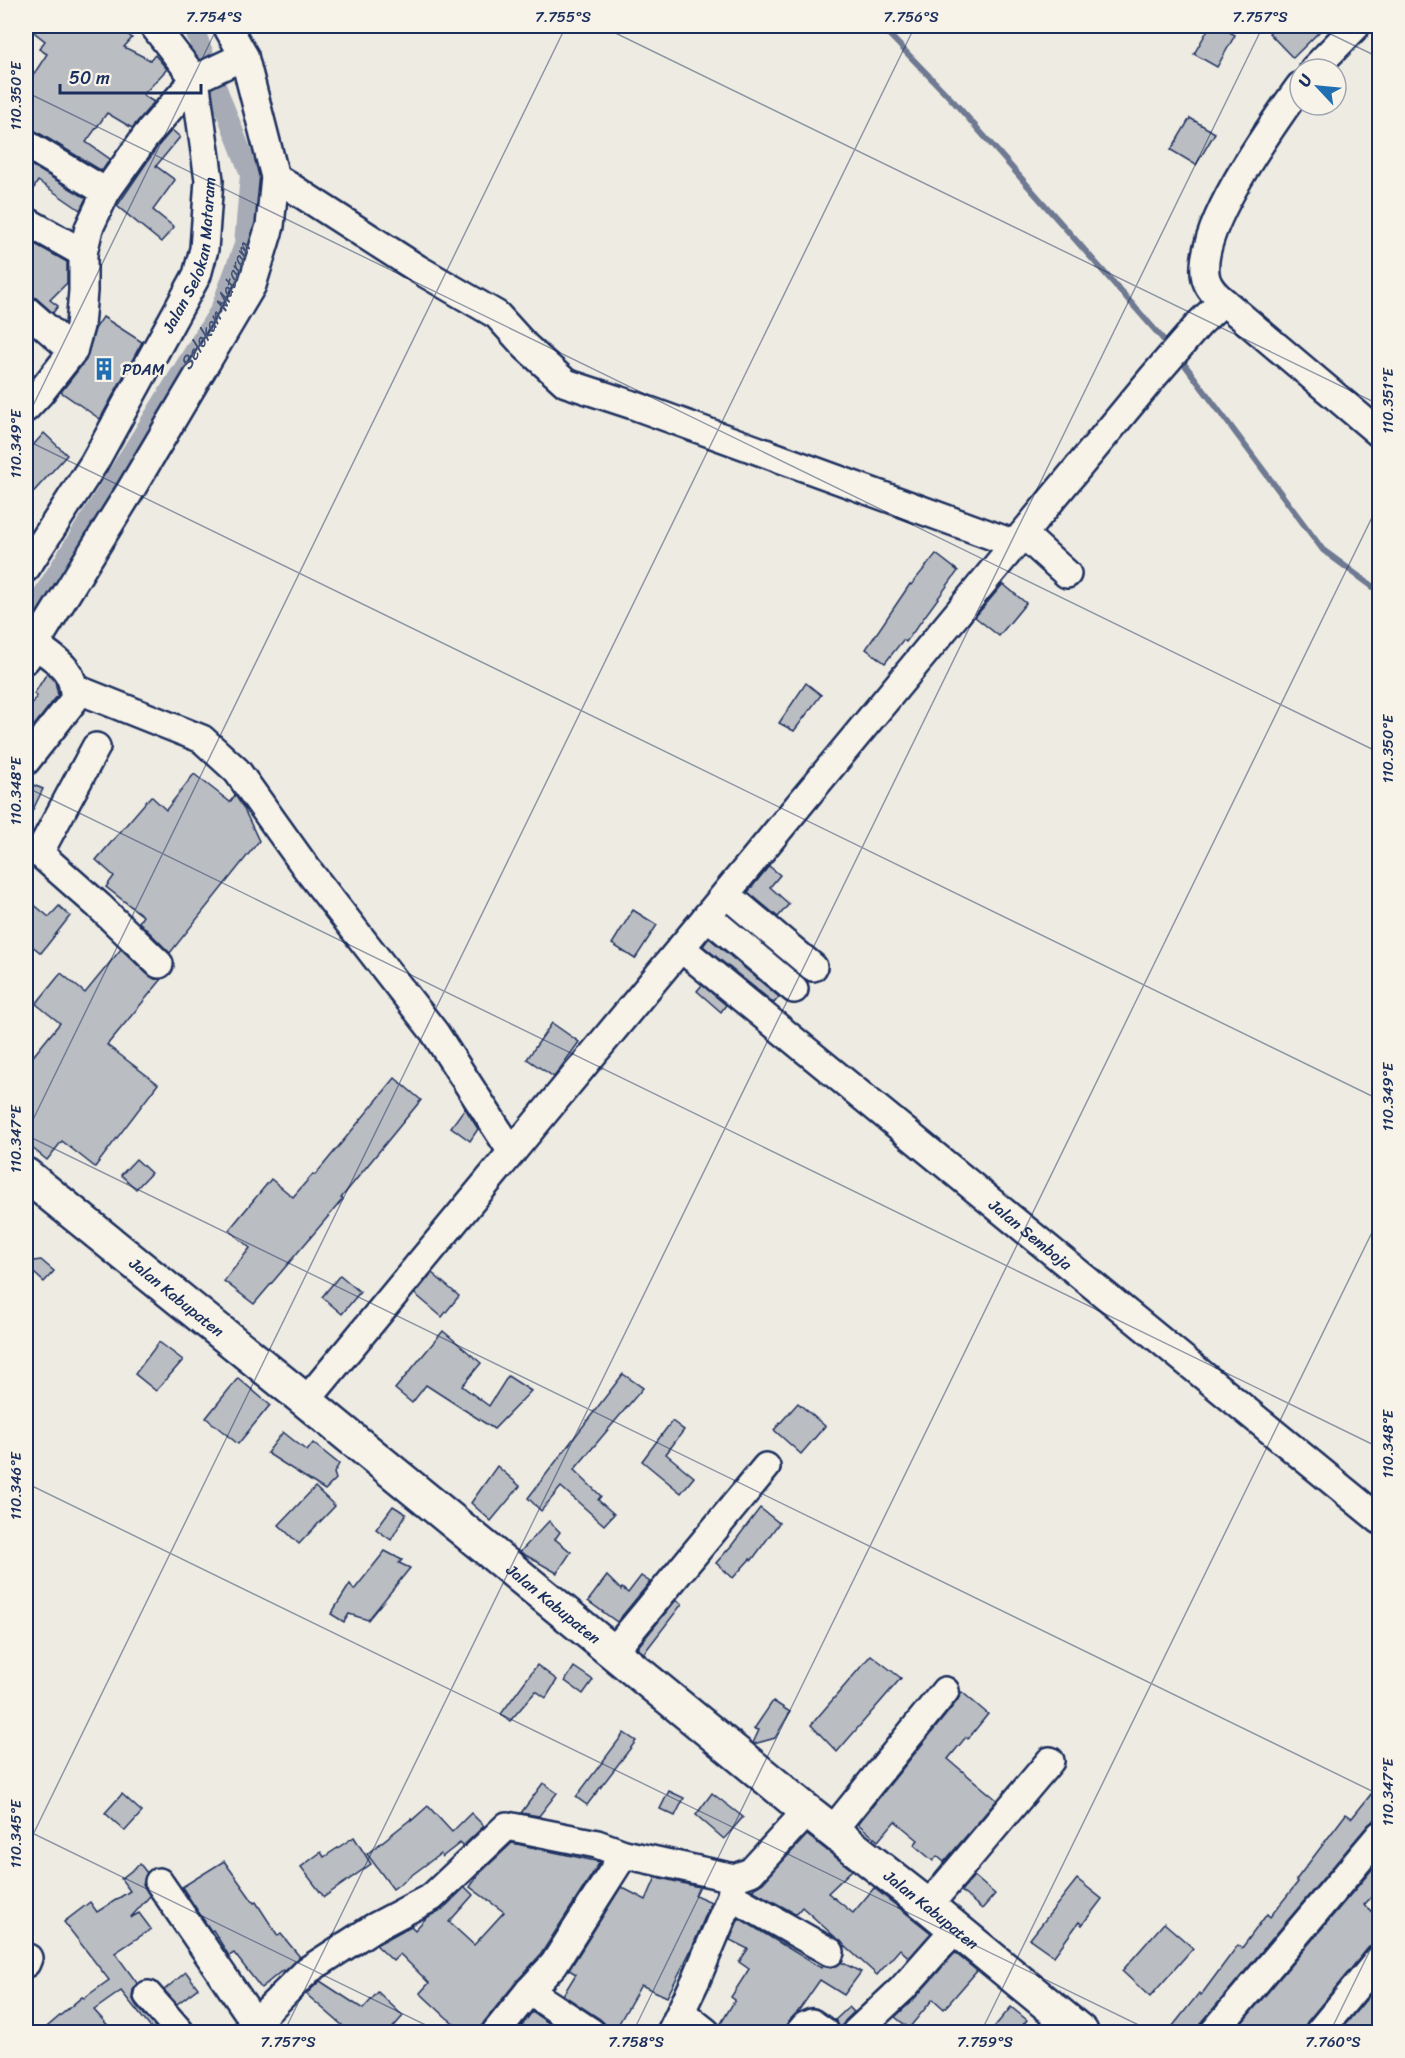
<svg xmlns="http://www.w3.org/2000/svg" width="1405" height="2058" font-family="Sriracha,sans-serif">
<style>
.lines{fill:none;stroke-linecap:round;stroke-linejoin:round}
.stream{stroke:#6e7992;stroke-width:6}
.canal{stroke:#a6abb5;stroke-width:20}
.building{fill:#babdc2;stroke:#1b2f5e;stroke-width:1.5}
.minor-casing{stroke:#1b2f5e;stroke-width:32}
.major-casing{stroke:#1b2f5e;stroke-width:38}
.minor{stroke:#f7f3e8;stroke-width:27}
.major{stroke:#f7f3e8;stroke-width:33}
.ticks{fill:none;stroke:#1b2f5e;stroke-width:1.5;stroke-opacity:0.45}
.labels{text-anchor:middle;stroke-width:5;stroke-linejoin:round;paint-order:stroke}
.street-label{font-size:16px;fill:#1b2f5e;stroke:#f7f3e8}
.poi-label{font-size:16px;fill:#1b2f5e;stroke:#f7f3e8;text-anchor:start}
.water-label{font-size:18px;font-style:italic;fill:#455478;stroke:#f7f3e8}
.neatline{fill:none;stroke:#1b2f5e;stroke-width:2}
.ticks-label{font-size:15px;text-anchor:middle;fill:#1b2f5e}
</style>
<rect width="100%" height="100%" fill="#eeebe2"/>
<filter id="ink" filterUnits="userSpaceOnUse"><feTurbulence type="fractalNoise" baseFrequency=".0167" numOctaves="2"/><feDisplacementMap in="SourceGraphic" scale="12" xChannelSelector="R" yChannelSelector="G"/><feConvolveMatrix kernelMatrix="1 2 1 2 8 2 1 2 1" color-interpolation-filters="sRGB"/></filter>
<g filter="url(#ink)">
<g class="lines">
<g class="stream">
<polyline points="881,26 954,102 1170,347"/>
<polyline points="1179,357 1323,550 1380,592"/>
</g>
<path class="canal" id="s1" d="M26,622L220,310L244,245L250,174L193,26"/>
</g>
<g class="building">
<polygon points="26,26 118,26 132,38 124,47 150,60 155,55 167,69 143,95 154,102 132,128 107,113 86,142 110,159 102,171 34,130 26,128 26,104 33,94 26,89 26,86 47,54 39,49 45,41"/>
<polygon points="1210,26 1219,26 1235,35 1217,67 1194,54"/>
<polygon points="1276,26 1325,26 1293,58 1269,33"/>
<polygon points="1190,118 1215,133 1196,165 1171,150"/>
<polygon points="172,130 180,137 156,166 175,180 153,210 174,227 161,242 117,206 158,146"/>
<polygon points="26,162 86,198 80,210 38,181 26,201"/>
<polygon points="26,239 67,262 67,283 50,300 58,306 53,313 36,298 26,295"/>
<polygon points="103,317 142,342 100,419 61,392 86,360 95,329"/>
<polygon points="44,433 67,455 26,500 26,453"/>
<polygon points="936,554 958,571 906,642 903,640 885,663 866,649 910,584 911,585"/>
<polygon points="1003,584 1026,603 999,636 975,617"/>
<polygon points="47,673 55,681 58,695 26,736 26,713 37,696 34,694"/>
<polygon points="806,683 821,695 794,731 779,723"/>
<polygon points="194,774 230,802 235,795 243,807 259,841 170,953 139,922 143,916 106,887 114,876 96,860 151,796 166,810"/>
<polygon points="26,782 43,789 26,824"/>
<polygon points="769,866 780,875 770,887 789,904 778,917 748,892"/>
<polygon points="26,898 49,917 59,906 70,916 41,953 26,941"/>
<polygon points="633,910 657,925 635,959 612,944"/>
<polygon points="709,938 779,997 774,1003 703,946"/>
<polygon points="121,949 148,975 155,979 162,979 107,1045 158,1084 95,1167 62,1141 47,1160 26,1143 26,1065 60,1023 36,1004 61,973 85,993"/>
<polygon points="702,985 726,1005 721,1012 697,991"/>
<polygon points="552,1023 579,1042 554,1077 527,1059"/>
<polygon points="395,1078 421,1100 341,1198 343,1199 254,1304 224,1281 250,1248 229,1230 271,1179 293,1197 313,1174 315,1175"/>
<polygon points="465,1108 478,1129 470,1141 451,1127"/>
<polygon points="136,1159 151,1173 136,1189 121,1175"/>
<polygon points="41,1260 54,1271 44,1282 26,1266 26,1262"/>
<polygon points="432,1273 459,1296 442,1317 415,1294"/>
<polygon points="340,1275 360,1292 342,1314 322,1297"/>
<polygon points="443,1331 481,1363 462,1386 489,1406 508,1376 531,1391 494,1429 426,1385 412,1403 395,1389"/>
<polygon points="159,1342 183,1360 156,1391 135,1374"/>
<polygon points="623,1374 643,1388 574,1470 601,1496 598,1500 614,1514 604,1525 561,1487 541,1511 528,1498"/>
<polygon points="238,1378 270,1405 238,1444 206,1418"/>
<polygon points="798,1403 825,1426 801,1454 774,1430"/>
<polygon points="672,1421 684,1430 666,1454 694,1477 681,1493 642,1461"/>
<polygon points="283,1432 307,1451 313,1443 339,1464 334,1473 336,1479 325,1490 267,1453"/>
<polygon points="497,1466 520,1486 491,1521 471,1503"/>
<polygon points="315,1487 335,1506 299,1544 279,1525"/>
<polygon points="393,1506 406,1514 391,1540 376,1529"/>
<polygon points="760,1508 779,1523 752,1560 750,1559 733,1578 716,1563 732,1545"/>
<polygon points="549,1521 560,1532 555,1539 571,1552 557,1573 520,1552"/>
<polygon points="385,1551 402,1560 399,1563 410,1568 368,1620 349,1614 344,1622 331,1614 350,1584 354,1590"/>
<polygon points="607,1576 621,1590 622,1588 628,1593 641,1576 650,1582 617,1622 588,1601"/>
<polygon points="676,1600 682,1604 644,1653 637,1648"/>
<polygon points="871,1655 901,1678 837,1752 811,1725"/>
<polygon points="537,1665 557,1680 546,1698 536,1691 510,1721 501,1714"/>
<polygon points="574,1667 593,1680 583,1694 565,1681"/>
<polygon points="962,1692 988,1714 968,1739 966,1737 948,1759 997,1800 944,1862 937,1856 933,1861 914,1845 918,1840 895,1821 878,1841 858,1824 957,1701"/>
<polygon points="773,1701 790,1712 775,1738 754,1744 753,1743 759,1730 754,1729"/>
<polygon points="624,1733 636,1741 587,1805 576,1797"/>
<polygon points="543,1783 557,1793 539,1816 521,1813"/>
<polygon points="1380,1783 1380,1820 1374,1820 1368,1825 1202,2022 1199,2032 1168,2032 1199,1993 1201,1995 1238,1945 1242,1948 1267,1914 1270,1917 1298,1882 1296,1880 1346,1814 1352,1818"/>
<polygon points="669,1791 684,1798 675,1816 660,1809"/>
<polygon points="712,1793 743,1817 724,1839 696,1815"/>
<polygon points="122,1794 142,1812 125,1831 105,1813"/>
<polygon points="428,1806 452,1832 471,1813 484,1826 463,1846 460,1843 442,1857 440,1854 393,1889 367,1854 411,1819 411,1821"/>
<polygon points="807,1835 852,1870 828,1893 853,1913 874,1888 931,1933 909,1958 900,1949 877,1975 802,1907 796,1914 752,1890 763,1883"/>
<polygon points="354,1837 371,1864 324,1897 301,1867 321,1852 324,1857"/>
<polygon points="512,1843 600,1862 541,1954 517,1981 484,2022 478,2032 466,2032 447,2018 420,1993 429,1983 400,1954 393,1961 376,1945 411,1926 415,1930 426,1918 443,1909 465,1887 473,1895 449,1922 474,1945 504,1912 470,1887 479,1874"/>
<polygon points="1380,1860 1380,1888 1364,1905 1380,1918 1380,1943 1374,1944 1368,1948 1307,2022 1304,2032 1234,2032"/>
<polygon points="224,1861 254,1903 256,1902 278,1936 281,1934 300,1957 285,1971 283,1970 261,1988 234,1953 229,1956 213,1930 211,1931 182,1887"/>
<polygon points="140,1864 147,1873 143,1884 150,1896 130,1918 139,1913 151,1929 115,1953 137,1983 133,1990 132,1997 136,2005 157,2029 154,2032 121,1991 94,2010 114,2032 41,2032 82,1997 84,1998 109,1980 64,1922 90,1902 97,1912 130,1891 121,1879"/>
<polygon points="974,1876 995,1894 982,1909 961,1891"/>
<polygon points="656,1877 699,1887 695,1895 711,1902 692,1948 667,1997 641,1985 614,2032 607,2032 605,2024 600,2019 563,1995 576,1974 569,1970 621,1887 646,1900"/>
<polygon points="1077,1879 1102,1899 1082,1925 1079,1922 1054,1956 1030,1939"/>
<polygon points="739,1918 821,1968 822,1966 831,1968 841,1962 861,1972 844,1995 820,1980 797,2013 788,2022 785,2032 730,2032 720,2025 735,2000 731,1997 749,1969 739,1962 748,1949 730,1940"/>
<polygon points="1164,1923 1193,1948 1150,1997 1122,1971"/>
<polygon points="955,1953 977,1971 944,2009 933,1999 909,2028 895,2017 914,1999"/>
<polygon points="186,1972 198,1988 177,2004 164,1990"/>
<polygon points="320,1981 363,2009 378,1992 403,2016 389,2032 350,2032 306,1994"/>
<polygon points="1380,1983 1380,2032 1339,2032"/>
<polygon points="849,2007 854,2012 845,2021 841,2032 839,2026 835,2020"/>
<polygon points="1011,2007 1027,2020 1017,2032 990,2032"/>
<polygon points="532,2012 563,2032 517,2032"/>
</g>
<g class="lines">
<g class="minor-casing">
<g id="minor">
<polyline points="1314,69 1356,26"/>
<path d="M1300,86C1272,125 1194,232 1206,279C1209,289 1216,295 1223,301L1380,434"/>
<polyline points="26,144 106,192"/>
<polyline points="275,177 418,269 497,315 526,347 566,383 633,405 1015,544"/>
<polyline points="26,221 83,253"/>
<polyline points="26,310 73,351"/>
<polyline points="26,408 40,393 73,351 80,326 83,291 83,253 89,228 106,192 146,136 195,79 244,56"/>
<polyline points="1023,534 1067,574"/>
<path id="s2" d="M26,568L94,463L197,275L204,249L209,180L195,79L154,26"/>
<polyline points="26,659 130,491 252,285 270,226 275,177 244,56 227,26"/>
<polyline points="74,688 202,739 237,771 307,869 435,1033 512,1152"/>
<path d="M26,761L74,700C76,669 56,660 34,644"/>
<polyline points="26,852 39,853 99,906 159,964"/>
<polyline points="39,853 96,747"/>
<polyline points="726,894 813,967"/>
<polyline points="707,916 794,989"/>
<path id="s3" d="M681,948L1380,1520"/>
<polyline points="306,1401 1153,377 1199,324 1223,301"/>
<polyline points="613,1652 766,1467"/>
<polyline points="832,1831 945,1691"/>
<polyline points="159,1882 256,2024"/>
<polyline points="731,1896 830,1952"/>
<polyline points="928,1906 1050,1761"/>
<polyline points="26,1963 28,1958"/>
<polyline points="529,1991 591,2032"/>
<polyline points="148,1995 180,2032"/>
<polyline points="681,2012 706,2032"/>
<polyline points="246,2032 308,1970 373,1928 432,1897 507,1826 597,1844 624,1854 734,1878 751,1872 807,1811"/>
<polyline points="496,2032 529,1991 554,1964 624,1854"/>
<polyline points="671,2032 696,1980 731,1896 734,1878"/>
<polyline points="800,2032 805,2026 812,2023 825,2032"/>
<polyline points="856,2032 902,1989 955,1929"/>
<polyline points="1214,2032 1380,1835"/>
<polyline points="1319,2032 1380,1958"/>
</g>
</g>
<g class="major-casing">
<g id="major">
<path id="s4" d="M26,1175L306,1401L807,1811L928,1906L1081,2032"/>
</g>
</g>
<use href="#minor" class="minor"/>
<use href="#major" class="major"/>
</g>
</g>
<path class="ticks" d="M601,26L1380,405M1314,26L1380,58M26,92L1380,753M26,420L218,26M26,440L1380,1100M26,787L1380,1448M26,1134L566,26M26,1135L1380,1795M26,1483L1153,2032M26,1830L440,2032M26,1849L915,26M284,2032L1263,26M633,2032L1380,501M981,2032L1380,1216M1330,2032L1380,1930"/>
<defs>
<g id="building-bare" transform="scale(1.8)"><path d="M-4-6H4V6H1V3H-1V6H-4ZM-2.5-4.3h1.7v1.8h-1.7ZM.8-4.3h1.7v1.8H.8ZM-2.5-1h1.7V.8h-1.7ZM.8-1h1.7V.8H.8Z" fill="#1f6fb2" stroke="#f7f3e8" stroke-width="2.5" paint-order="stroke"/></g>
</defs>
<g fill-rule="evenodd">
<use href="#building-bare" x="104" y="369"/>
</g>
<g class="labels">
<g class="street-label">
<text dy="6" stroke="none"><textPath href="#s2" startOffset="357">Jalan Selokan Mataram</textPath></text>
<text dy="6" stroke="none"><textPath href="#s3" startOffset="452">Jalan Semboja</textPath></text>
<text dy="6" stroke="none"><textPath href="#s4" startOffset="194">Jalan Kabupaten</textPath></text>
<text dy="6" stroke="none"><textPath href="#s4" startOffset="680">Jalan Kabupaten</textPath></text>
<text dy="6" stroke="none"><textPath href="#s4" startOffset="1166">Jalan Kabupaten</textPath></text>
</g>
<g class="poi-label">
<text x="122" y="375">PDAM</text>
</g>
<g class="water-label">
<text dy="6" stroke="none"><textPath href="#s1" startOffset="369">Selokan Mataram</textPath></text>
</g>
</g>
<rect width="1405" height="2058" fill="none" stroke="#f7f3e8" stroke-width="66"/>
<g transform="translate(1318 87) rotate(296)"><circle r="28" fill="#f7f3e8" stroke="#9fa5b1" stroke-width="1.5"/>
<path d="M0-4.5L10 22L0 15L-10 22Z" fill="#1f6fb2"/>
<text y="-9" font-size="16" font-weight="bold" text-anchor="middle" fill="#1b2f5e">U</text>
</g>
<path d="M60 84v9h141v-9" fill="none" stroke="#1b2f5e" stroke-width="3"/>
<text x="69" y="84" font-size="18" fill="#1b2f5e" stroke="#f7f3e8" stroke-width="4.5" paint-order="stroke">50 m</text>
<rect x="33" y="33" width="1339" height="1992" class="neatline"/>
<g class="ticks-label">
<text x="214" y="22">7.754°S</text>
<text x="563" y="22">7.755°S</text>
<text x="911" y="22">7.756°S</text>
<text x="1260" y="22">7.757°S</text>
<text transform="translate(16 96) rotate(-90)" y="5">110.350°E</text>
<text transform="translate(1388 401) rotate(-90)" y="5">110.351°E</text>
<text transform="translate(16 444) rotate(-90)" y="5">110.349°E</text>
<text transform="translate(1388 749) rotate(-90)" y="5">110.350°E</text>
<text transform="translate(16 791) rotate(-90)" y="5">110.348°E</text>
<text transform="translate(1388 1097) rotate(-90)" y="5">110.349°E</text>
<text transform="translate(16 1139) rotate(-90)" y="5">110.347°E</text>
<text transform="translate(1388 1444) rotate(-90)" y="5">110.348°E</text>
<text transform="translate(16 1486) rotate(-90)" y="5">110.346°E</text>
<text transform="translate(1388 1792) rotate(-90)" y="5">110.347°E</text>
<text transform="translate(16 1834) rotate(-90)" y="5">110.345°E</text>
<text x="288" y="2047">7.757°S</text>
<text x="636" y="2047">7.758°S</text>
<text x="985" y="2047">7.759°S</text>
<text x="1333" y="2047">7.760°S</text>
</g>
</svg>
